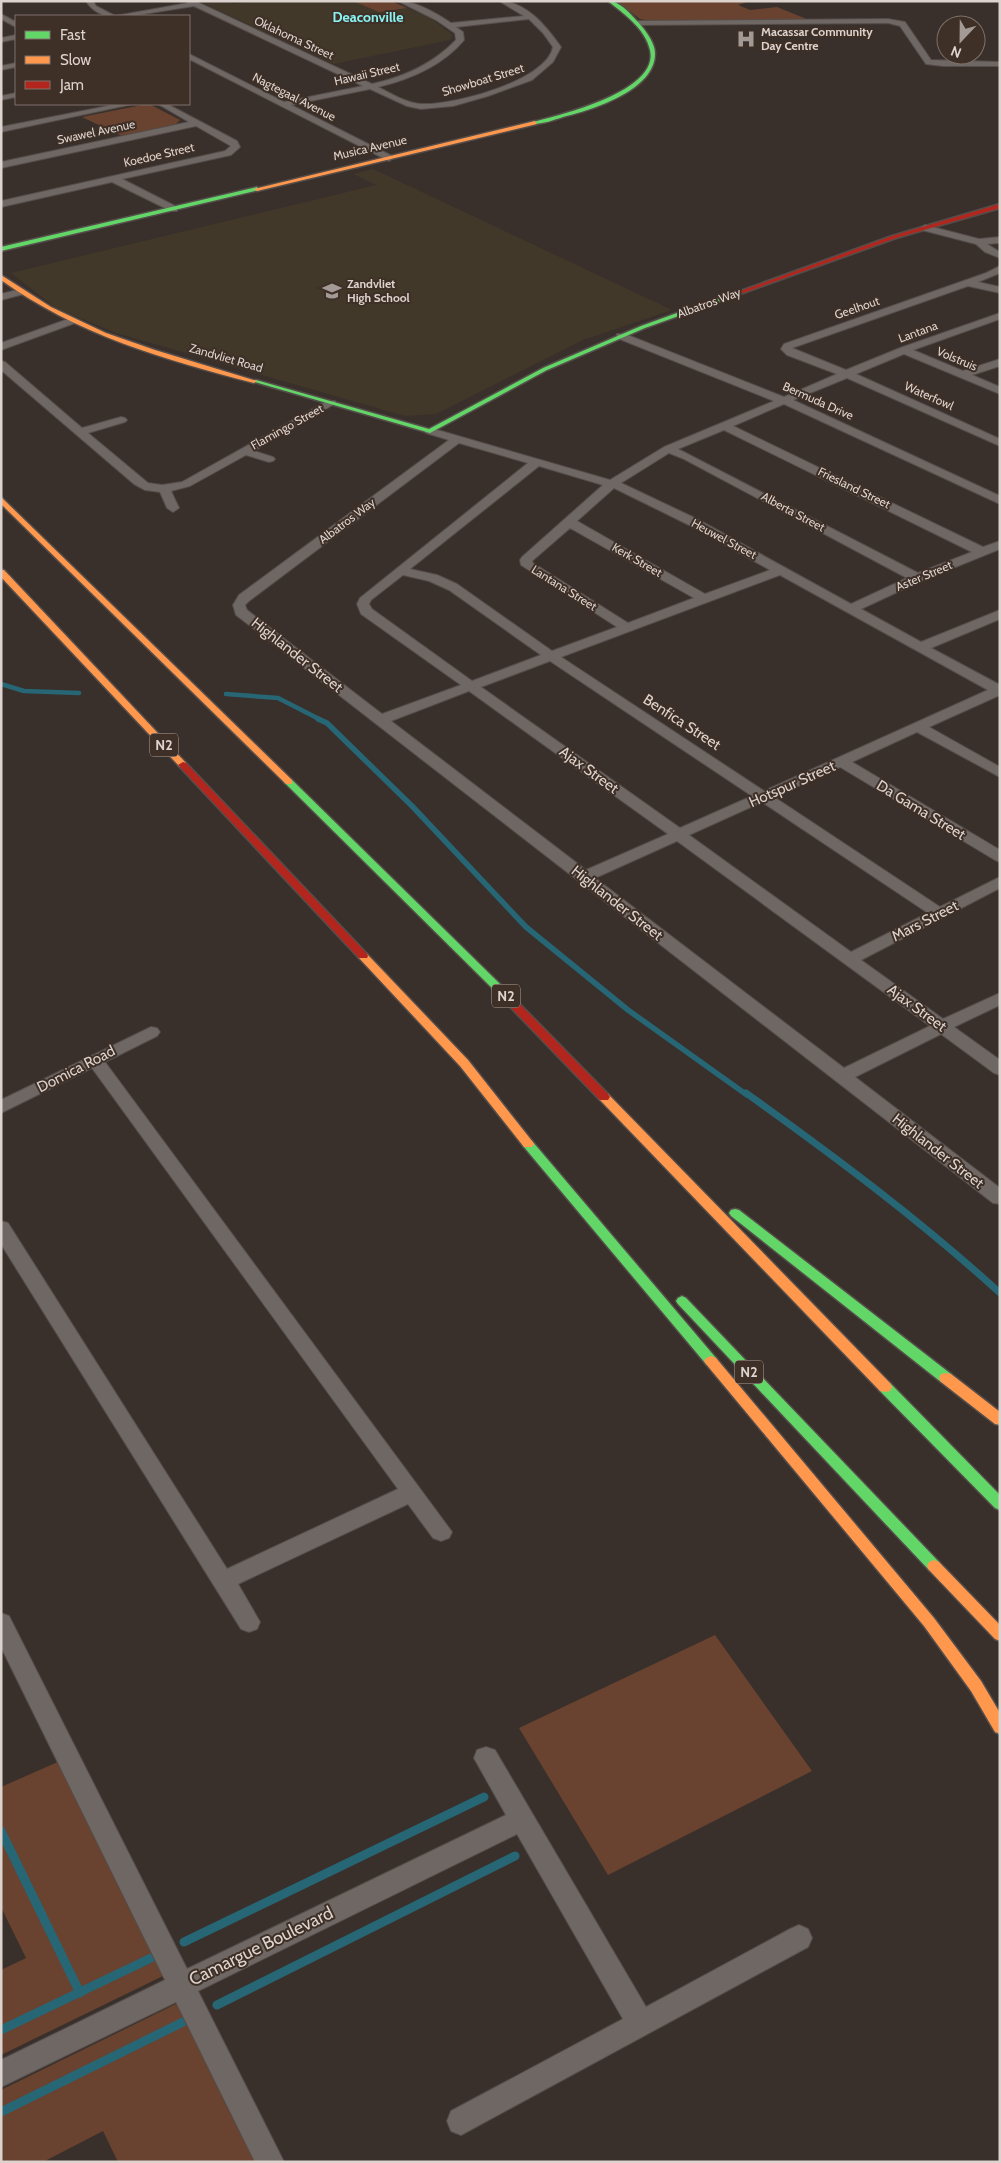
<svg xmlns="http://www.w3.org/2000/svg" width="1001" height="2163" font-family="Cabin,sans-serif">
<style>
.education{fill:#413829}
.green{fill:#69432f}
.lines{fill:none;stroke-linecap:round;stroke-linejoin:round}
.stream-far3{stroke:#276675;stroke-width:4.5}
.stream-far2{stroke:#276675;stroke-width:5.5}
.stream-far1{stroke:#276675;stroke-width:7}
.stream{stroke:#276675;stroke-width:9}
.street-casing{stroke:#554d4a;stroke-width:2}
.fast-casing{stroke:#554d4a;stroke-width:3}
.slow-casing{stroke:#554d4a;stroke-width:3}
.jam-casing{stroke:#554d4a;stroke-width:3}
.street{fill:#6e6764;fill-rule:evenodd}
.fast{fill:#63d668;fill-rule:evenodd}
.slow{fill:#ff974d;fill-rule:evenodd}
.jam{fill:#b3261e;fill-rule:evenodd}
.labels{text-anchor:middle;stroke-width:4;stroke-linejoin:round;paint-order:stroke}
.far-poi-label{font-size:12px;font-weight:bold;fill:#ddd3ce;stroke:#3e2f27;text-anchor:start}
.far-street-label{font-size:12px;fill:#ddd3ce;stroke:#3e2f27}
.far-neighbourhood-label{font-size:14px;font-weight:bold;fill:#88f4f2;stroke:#3e2f27}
.shield{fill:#3e2f27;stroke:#ada29c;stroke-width:1}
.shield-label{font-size:14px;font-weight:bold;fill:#ddd3ce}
.street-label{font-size:15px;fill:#ddd3ce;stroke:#3e2f27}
.near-street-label{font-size:18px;fill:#ddd3ce;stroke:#3e2f27}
</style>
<rect width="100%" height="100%" fill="#39302c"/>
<g class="education">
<polygon points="208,1 226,1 233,4 253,1 391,1 430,18 453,35 450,40 334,64 201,2"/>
<polygon points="373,169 672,310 583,340 436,414 405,416 116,333 56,308 11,273 376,185 353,174"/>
</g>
<g class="green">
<polygon points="353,1 391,1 407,8 379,12"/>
<polygon points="750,1 738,5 750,10 777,7 809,20 649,21 640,19 618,2"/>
<polygon points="142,105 151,105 180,120 176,124 122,136 82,117"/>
<polygon points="715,1635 812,1771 608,1875 519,1728"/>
<polygon points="60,1761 167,1974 1,2055 1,1970 26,1958 1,1907 1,1787"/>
<polygon points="180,2002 259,2162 118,2162 103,2131 43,2162 1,2162 1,2090"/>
</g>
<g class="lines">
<g class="stream-far3">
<polyline points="1,684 24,691 79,693"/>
<polyline points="226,694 278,698 321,720"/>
</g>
<polyline class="stream-far2" points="318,719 327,723 412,806 526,927 628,1010 747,1095"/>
<path class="stream-far1" d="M746,1093C834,1156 920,1220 1000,1293"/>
<g class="stream">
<polyline points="1,1831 80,1993"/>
<polyline points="184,1942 484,1797"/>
<polyline points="217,2005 515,1856"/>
<polyline points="1,2030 151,1958"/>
<polyline points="1,2112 183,2022"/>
</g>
<g class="street-casing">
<g id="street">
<path d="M86,1H93L96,6L115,16C103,17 92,11 86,1Z"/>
<path d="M186,1H195L372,84C404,77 433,64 456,40L455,33L436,20L398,1C416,1 436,13 451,23L524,16L499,1C526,1 546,26 561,47L553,62L532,80L488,96L453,106L421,109L407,106L370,89L291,105L392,156L393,158L389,161L189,59V54L284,102L363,86L194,6L131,16H115L188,3ZM529,19L543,33L553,47C547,81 452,106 421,104C406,103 392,94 378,87C411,79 442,66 464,40L463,32L456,27Z"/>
<polygon points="1,14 16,22 16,27 1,19"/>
<polygon points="888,19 905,22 931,60 1000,62 1000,66 943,66 926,64 900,26 888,23 638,25 634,23 638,21"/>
<polygon points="16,35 16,39 1,42 1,38"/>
<polygon points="16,63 16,67 1,70 1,66"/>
<polygon points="16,93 16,97 1,100 1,96"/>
<polygon points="118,104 133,104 1,132 1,127"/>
<polygon points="158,104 167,104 237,141 240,147 231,155 122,179 177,207 177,211 171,211 112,182 1,207 1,201 225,151 231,146 196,126 1,168 1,162 189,122"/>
<polygon points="925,225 979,239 1000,237 1000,243 987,244 1000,252 1000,258 985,252 976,244 922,230 920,228"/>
<path d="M1000,266V273L978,282L1000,287V293L968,286L792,348L846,370L900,348L1000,313V319L913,350L963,371L1000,359V366L972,375L1000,387V394L904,354L856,374L1000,439V446L847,378L793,400L1000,496V504L784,404L733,426L983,547L1000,541V549L921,581L861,609L921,642L1000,610V619L931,648L1000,685V695L929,727L1000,767V777L917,732L852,762L1000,850V862L995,860L840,767L774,797L940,907L1000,877V888L861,960L943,1019L1000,993V1005L954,1027L1000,1060V1075L994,1073L941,1034L855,1077L1000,1188V1204L993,1203L236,615L233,605L239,595L449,440L426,433L424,431L426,429H434L610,480L664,447L774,401L617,338V334H625L784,397L837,374L787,355L781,349L784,344L986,273ZM724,430L972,552L918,573L678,449ZM459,443L528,463L360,598L357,604L361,614L461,685L382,714L247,610L245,605L249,601ZM669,453L684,459L907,578L851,604L697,519L621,483ZM539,466L603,485L522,557L520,560L521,565L617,627L552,651L457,584L437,575L410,569ZM614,488L689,525L770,570L705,594L577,521ZM570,528L694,598L628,623L533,563L532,561ZM403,575L429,581L449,590L541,655L472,681L372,609L369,604L371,600ZM780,575L988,690L764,791L561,657ZM550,661L752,796L680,828L481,687ZM469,691L668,834L586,870L391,721ZM762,802L928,913L851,952L689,835ZM677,841L930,1026L844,1068L595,878Z"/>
<polygon points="21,289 26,292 24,294 1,300 1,294"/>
<polygon points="71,318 75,319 75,323 1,350 1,343"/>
<polygon points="1,361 5,362 82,428 121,417 125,418 127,420 125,422 88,433 148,483 162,485 182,482 327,401 335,401 336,403 254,451 273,457 275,459 273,461 269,462 246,455 190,486 171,491 179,508 173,512 167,508 160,492 145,490 134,484 1,370"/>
<polygon points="151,1027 157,1028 160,1032 157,1036 105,1062 452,1532 449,1538 441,1541 433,1538 408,1504 238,1584 260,1622 257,1629 249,1632 241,1629 1,1244 1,1221 8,1223 227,1569 398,1489 92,1068 1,1113 1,1100"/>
<polygon points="1,1613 9,1616 187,1969 506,1815 474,1758 477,1750 486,1747 495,1750 646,2007 790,1929 799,1925 808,1929 812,1938 808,1947 461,2135 451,2131 447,2121 451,2111 623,2019 517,1834 198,1991 284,2162 255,2162 176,2002 1,2087 1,2060 165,1980 1,1647"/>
</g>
</g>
<g class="fast-casing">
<g id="fast">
<path d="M608,1C619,1 629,12 636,20C643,27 655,42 655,53C656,90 592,110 563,117C554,120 543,124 533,124V122C561,115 660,91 650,50C645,28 624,14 608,1Z"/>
<polygon points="257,187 259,190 1,251 1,247"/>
<polygon points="738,291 740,292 740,294 645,328 547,370 430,433 251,381 256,380 429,429 543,368 641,326"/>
<polygon points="289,779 292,780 501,985 502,987 501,989 493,989 286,784 284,782"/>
<polygon points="528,1140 532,1141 716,1358 718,1361 716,1364 711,1366 706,1364 524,1147 522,1144 524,1141"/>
<polygon points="735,1209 739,1210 951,1374 953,1378 951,1382 946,1383 941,1382 731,1216 729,1213 731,1210"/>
<polygon points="682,1296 686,1298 939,1562 941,1566 939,1570 934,1572 929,1570 678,1304 676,1301 678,1298"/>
<polygon points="885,1382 890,1383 1000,1495 1000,1510 995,1508 880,1391 878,1387 880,1383"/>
</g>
</g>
<g class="slow-casing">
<g id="slow">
<polygon points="535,121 537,124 257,191 254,189"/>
<path d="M1,275L51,307L106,333L155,350L257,381L254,383C165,360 76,334 1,280Z"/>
<polygon points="1,497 292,780 292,784 286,784 1,504"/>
<polygon points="1,570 4,570 186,763 186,767 180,767 1,577"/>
<polygon points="363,953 367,954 468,1060 532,1141 534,1144 532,1147 524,1147 460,1066 359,958 358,956 359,954"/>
<polygon points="604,1093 608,1094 890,1383 892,1387 890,1391 885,1392 880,1391 600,1100 598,1097"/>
<polygon points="711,1356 716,1358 934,1618 981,1681 1000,1713 1000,1734 995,1732 971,1691 924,1626 706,1364 704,1361 706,1358"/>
<polygon points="946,1373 951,1374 1000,1412 1000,1425 995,1424 941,1382 939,1378 941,1374"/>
<polygon points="934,1560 939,1562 1000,1625 1000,1641 995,1639 929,1570 927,1566 929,1562"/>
</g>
</g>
<g class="jam-casing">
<g id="jam">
<polygon points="1000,204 1000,208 896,238 740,294 735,293 892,236"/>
<polygon points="183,762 186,763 367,954 368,956 367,958 359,958 180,767 178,765"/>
<polygon points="497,984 501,985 608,1094 610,1097 608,1100 600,1100 493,989 492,987 493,985"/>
</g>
</g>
<use href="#street" class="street"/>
<use href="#fast" class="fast"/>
<use href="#slow" class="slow"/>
<use href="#jam" class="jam"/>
</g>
<defs>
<g id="hospital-bare" transform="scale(1.5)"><path d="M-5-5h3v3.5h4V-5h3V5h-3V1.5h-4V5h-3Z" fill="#a49a95" stroke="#3e2f27" stroke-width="2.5" paint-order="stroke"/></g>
<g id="school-bare" transform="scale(1.5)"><path d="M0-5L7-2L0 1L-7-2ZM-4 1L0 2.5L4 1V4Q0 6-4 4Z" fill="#a49a95" stroke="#3e2f27" stroke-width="2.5" paint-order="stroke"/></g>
</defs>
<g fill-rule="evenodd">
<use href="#hospital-bare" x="746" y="39"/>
<use href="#school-bare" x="332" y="291"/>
</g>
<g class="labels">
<g class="far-poi-label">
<text x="761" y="36">Macassar Community<tspan x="761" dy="14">Day Centre</tspan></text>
<text x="347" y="288">Zandvliet<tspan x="347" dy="14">High School</tspan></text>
</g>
<g class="far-street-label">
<text transform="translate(294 38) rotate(25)" y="4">Oklahoma Street</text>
<text transform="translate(367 74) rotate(-13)" y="4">Hawaii Street</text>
<text transform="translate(483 80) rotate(-17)" y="4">Showboat Street</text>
<text transform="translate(294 97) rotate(27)" y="4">Nagtegaal Avenue</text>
<text transform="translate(96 132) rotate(-12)" y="4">Swawel Avenue</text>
<text transform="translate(370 148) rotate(-13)" y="4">Musica Avenue</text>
<text transform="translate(159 155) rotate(-13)" y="4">Koedoe Street</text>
<text transform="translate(709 303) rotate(-20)" y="4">Albatros Way</text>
<text transform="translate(857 308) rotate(-19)" y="4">Geelhout</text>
<text transform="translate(918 332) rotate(-20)" y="4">Lantana</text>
<text transform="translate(226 358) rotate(16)" y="4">Zandvliet Road</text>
<text transform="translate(957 359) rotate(23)" y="4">Volstruis</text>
<text transform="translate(929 396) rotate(24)" y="4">Waterfowl</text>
<text transform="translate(818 401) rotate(24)" y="4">Bermuda Drive</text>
<text transform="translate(287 427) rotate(-29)" y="4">Flamingo Street</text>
<text transform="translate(854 488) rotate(26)" y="4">Friesland Street</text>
<text transform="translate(793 512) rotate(28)" y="4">Alberta Street</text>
<text transform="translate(347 521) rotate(-37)" y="4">Albatros Way</text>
<text transform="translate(724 539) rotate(28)" y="4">Heuwel Street</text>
<text transform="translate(637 560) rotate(30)" y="4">Kerk Street</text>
<text transform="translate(924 576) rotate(-23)" y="4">Aster Street</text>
<text transform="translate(564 588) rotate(32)" y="4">Lantana Street</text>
</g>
<g class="far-neighbourhood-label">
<text x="368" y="22">Deaconville</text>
</g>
<g class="shield">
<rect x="150" y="733.5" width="28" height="23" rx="4"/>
<rect x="492" y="984.5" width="28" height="23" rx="4"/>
<rect x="735" y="1360.5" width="28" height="23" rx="4"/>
</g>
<g class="shield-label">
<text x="164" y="750">N2</text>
<text x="506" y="1001">N2</text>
<text x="749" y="1377">N2</text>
</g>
<g class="street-label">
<text transform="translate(297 655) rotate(38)" y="5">Highlander Street</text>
<text transform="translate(682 722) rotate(33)" y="5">Benfica Street</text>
<text transform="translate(589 770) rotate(36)" y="5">Ajax Street</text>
<text transform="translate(792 784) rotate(-24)" y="5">Hotspur Street</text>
<text transform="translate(921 810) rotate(31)" y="5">Da Gama Street</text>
<text transform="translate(617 903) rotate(38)" y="5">Highlander Street</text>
<text transform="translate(925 921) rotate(-27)" y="5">Mars Street</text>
<text transform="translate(917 1008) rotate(36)" y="5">Ajax Street</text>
<text transform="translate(76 1069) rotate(-27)" y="5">Domica Road</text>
<text transform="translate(938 1151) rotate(38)" y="5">Highlander Street</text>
</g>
<g class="near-street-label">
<text transform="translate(261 1946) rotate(-26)" y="6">Camargue Boulevard</text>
</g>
</g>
<rect width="1001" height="2163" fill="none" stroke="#ddd3ce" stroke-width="5"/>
<rect x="15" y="15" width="175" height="90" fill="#3e2f27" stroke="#7e716a"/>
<rect x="25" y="31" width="25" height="8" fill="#63d668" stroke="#7e716a"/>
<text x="60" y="40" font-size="15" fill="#ddd3ce">Fast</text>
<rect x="25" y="56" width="25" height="8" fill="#ff974d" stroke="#7e716a"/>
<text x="60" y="65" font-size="15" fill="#ddd3ce">Slow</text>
<rect x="25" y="81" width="25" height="8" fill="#b3261e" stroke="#7e716a"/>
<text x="60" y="90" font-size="15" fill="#ddd3ce">Jam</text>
<g transform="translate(961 40) rotate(202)"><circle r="24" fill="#3e2f27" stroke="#7e716a"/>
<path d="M0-4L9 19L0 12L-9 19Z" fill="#a49a95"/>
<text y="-8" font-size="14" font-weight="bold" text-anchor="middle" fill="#ddd3ce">N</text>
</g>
</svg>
